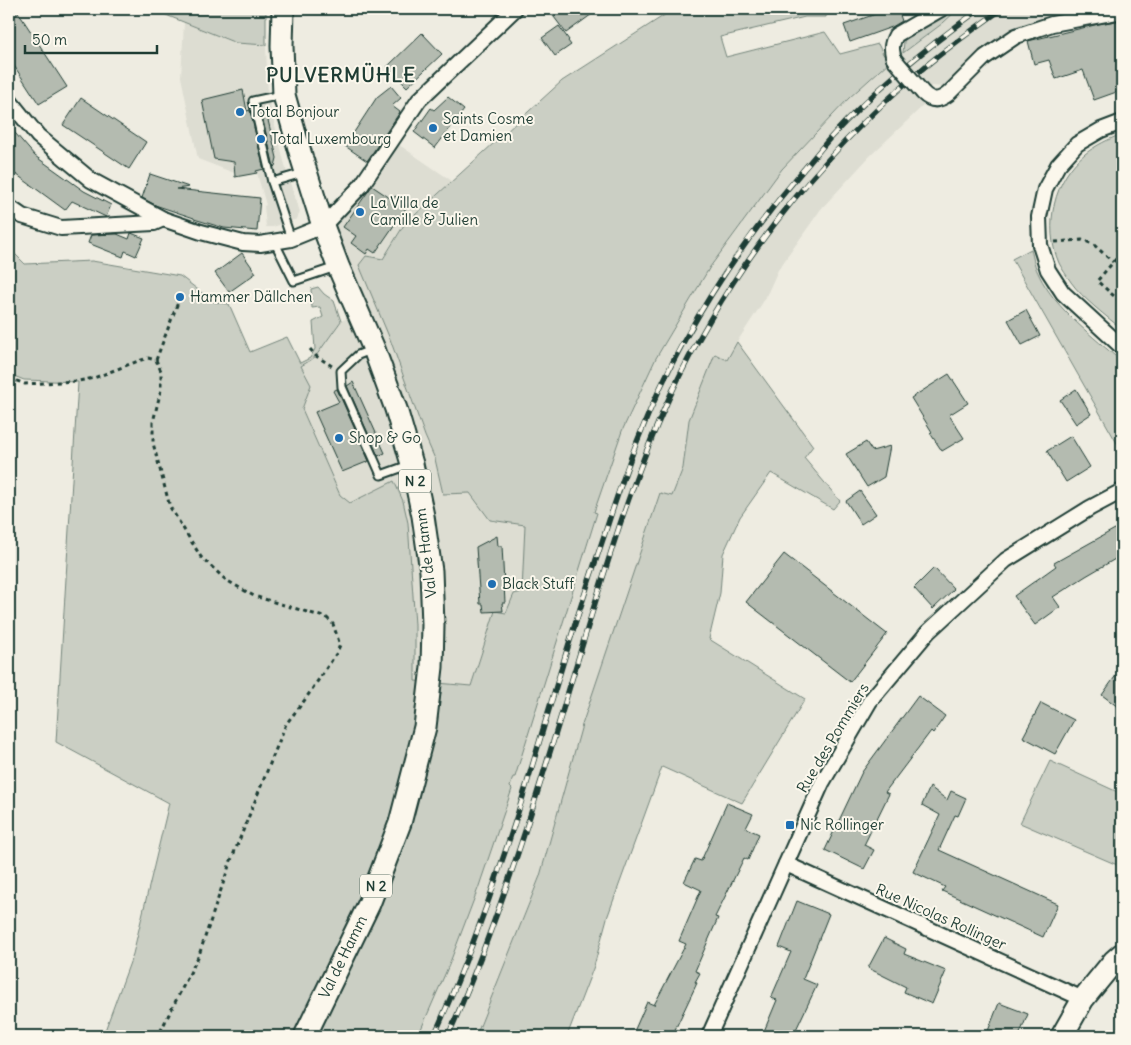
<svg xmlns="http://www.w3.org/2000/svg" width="1131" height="1045" font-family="Delius,sans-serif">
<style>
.built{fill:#ddddd2}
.green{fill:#cbcfc4;stroke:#75867c}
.water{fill:#9fa89f;stroke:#6c7d74}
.pier{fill:#eeece1}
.building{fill:#b4bbb0;stroke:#1f3d34}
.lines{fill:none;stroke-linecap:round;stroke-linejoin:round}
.lane-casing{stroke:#1f3d34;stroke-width:11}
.street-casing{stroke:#1f3d34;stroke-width:18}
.primary-casing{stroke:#1f3d34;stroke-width:25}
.path{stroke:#1f3d34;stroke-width:3;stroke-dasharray:4 4;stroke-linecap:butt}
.lane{stroke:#fbf7ec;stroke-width:7}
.street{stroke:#fbf7ec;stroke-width:14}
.primary{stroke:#fbf7ec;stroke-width:21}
.rail-casing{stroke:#1f3d34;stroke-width:5.5}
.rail{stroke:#fbf7ec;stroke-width:4;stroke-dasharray:11;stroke-linecap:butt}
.street-bridge-casing{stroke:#1f3d34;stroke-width:18;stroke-linecap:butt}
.street-bridge{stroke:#fbf7ec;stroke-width:14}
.poi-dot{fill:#1f6fb2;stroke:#fbf7ec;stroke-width:2}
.labels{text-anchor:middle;stroke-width:4;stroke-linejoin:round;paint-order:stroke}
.shield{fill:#fbf7ec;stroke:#61756b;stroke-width:1}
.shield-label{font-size:14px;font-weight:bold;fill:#1f3d34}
.poi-label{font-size:15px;fill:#1f3d34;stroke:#fbf7ec;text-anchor:start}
.street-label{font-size:15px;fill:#1f3d34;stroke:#fbf7ec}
.district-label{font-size:20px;font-weight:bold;letter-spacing:1px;fill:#1f3d34;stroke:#fbf7ec}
</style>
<rect width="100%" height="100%" fill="#eeece1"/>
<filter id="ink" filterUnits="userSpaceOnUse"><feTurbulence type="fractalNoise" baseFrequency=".02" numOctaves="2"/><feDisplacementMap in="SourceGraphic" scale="10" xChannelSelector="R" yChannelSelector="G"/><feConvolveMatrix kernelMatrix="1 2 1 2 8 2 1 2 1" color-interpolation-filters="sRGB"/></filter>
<g filter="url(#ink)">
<g class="built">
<polygon points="958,9 1058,9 1040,20 1013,28 979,51 944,87 931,86 919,96 925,104 870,156 821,209 778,270 765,299 737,342 727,360 716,354 689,420 683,468 672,496 660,494 582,725 540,876 476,1036 418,1036 449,965 479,886 511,789 509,788 597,513 594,512 598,500 622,431 656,358 710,267 782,169 849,98 889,62 903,53 943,23"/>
<polygon points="184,22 236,43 266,45 268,98 288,177 300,212 297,219 273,227 266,227 264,206 266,205 257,173 242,176 198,159 181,77"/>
<polygon points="392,140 452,181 404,225 383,259 366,256 360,265 390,339 425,436 435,459 443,494 470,493 490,520 526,525 522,592 514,594 506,613 495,612 471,686 415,681 415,625 408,523 403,501 394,481 349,503 340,495 302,409 311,385 301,366 311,360 316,356 341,321 358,313 323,226"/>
</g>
<g class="green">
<polygon points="151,9 262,9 266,10 266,45 236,43"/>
<polygon points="674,9 827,9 826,17 805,17 720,37 726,57 825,32 840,54 878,44 883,54 889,62 849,98 782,169 710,267 656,358 622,431 594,512 597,513 515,777 513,777 510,787 512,789 479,886 449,965 418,1036 103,1036 133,954 169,803 56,742 78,382 24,380 9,374 9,248 25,264 92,261 180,276 214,302 229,304 250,352 287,337 300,363 310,358 315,349 313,322 323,317 320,307 312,308 311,289 318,287 324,294 334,301 341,321 316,356 311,360 301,366 311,385 302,409 340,495 350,503 394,481 403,501 408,523 415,625 415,681 471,686 495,611 506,613 514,594 522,592 525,525 490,520 470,493 443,494 435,459 425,436 390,339 359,265 366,256 383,259 404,225 562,81"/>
<polygon points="910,9 958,9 943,23 903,53 904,41 937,12 915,24"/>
<path d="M1122,134V329C1107,317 1082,298 1071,282C1067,276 1062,269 1059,263C1043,227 1054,178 1085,154C1096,145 1109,139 1122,134Z"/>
<path d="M1031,249C1033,258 1035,268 1039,275C1056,310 1094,337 1122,362V452L1012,259Z"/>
<polygon points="737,342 813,446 804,458 840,501 833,509 771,473 740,517 723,554 720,593 709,639 805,699 742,803 662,767 607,918 594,966 567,1036 476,1036 540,876 582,725 660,493 672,496 683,468 689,420 715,354 727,360"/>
<polygon points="1050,761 1122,794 1122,867 1020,823"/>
</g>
<path class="water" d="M262,9H367C335,17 299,14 266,10Z"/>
<polygon class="pier" points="266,9 306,9 305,16 303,17 266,13"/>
<g class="building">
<polygon points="9,9 16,9 67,87 39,104 9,58"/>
<polygon points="548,9 599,9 566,33"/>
<polygon points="890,9 898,9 902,21 892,27 850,42 844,25"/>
<polygon points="1122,20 1122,90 1094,100 1083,70 1056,79 1049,60 1034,64 1028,41 1099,24"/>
<polygon points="559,26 569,40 568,41 571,45 555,56 542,38"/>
<polygon points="422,33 442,54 407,87 387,67"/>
<polygon points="391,86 401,98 392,106 400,112 367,161 345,146 377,97"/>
<polygon points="243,90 247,111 250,110 264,169 256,171 257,173 235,177 234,162 214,159 202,100"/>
<polygon points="448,97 464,110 435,148 414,132 431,108 434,110"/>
<polygon points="81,98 146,142 129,169 63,125"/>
<polygon points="260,108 267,116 277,158 275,166 274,167"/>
<polygon points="9,126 35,156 84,191 111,205 106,217 72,201 65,210 9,169"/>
<polygon points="150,174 189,187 176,189 260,198 257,231 224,228 194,219 194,218 155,205 142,198"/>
<polygon points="372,186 393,200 395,196 408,205 375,253 369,249 366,254 351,243 356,236 343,227"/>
<polygon points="131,233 144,238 136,256 125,251 123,257 88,243 91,235 117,234 129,239"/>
<polygon points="242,253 256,273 229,292 215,273"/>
<polygon points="1026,310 1040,336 1022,345 1008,320"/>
<polygon points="949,374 968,403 949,415 964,438 942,451 930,433 932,432 911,398"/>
<polygon points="353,382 385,453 378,456 347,386"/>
<polygon points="337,389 369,461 342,472 315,412 339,402 333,391"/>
<polygon points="1076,389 1091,414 1076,424 1060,400"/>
<polygon points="1071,436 1090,467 1066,482 1047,451"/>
<polygon points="866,442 872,451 890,446 884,477 867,487 846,454"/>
<polygon points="860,491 876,514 861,524 846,501"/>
<polygon points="1122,525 1122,555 1086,576 1053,597 1060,607 1035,625 1014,596 1056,566 1054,563"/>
<polygon points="497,536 498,546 502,546 505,603 502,603 503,611 484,612 483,604 480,604 476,547"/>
<polygon points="784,554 887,634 850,682 746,602"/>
<polygon points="934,568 954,589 933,609 914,588"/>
<polygon points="1122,667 1122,710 1102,695"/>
<polygon points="918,696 945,716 933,733 931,731 885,792 889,794 864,845 874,850 864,869 825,850 862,772"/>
<polygon points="1041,703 1074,720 1055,754 1023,737"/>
<polygon points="930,787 947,800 951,791 966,798 958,816 955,815 939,850 1058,904 1043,937 942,891 945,887 913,872 940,815 922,805"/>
<polygon points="727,803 753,814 746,828 759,834 748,860 744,858 715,917 718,918 695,971 700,973 695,982 697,983 672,1036 632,1036 647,1002 654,1005 686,944 679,941 701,890 684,882 695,859 701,861"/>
<polygon points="797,901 829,914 803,979 817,985 793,1036 762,1036 777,1000 771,998 791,952 779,947"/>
<polygon points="884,938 906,949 904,954 946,971 932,1004 904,992 906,987 868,968"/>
<polygon points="999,1003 1028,1014 1019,1036 986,1036"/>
</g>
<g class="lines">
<g class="lane-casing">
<g id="lane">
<polyline points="281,95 253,101 272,182 291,239"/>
<polyline points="272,182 303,173"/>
<polyline points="274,241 294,281 336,267"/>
<polyline points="371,350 358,355 341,371 342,387 381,475 409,465"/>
</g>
</g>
<g class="street-casing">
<g id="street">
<path d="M894,59C891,49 891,44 896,35L941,9"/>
<path d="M923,93C932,102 939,101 948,94L985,57L1016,36L1052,24L1122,11"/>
<polyline points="9,100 38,136 91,180 163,219 201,232 243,243 260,244 291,239 323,226 340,208 361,186 419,100 515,9"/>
<polyline points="1122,122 1101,130 1077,144 1058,165 1045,189 1039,217 1040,245 1048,270 1063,293 1122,347"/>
<polyline points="9,207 22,216 61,228 154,223 163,219"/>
<polyline points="786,864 1083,999"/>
<polyline points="709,1036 822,783 870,701 928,632 1006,560 1090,508 1122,491"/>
</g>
</g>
<g class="primary-casing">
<g id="primary">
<polyline points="283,9 282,46 284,95 302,159 323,226 338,266 374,349 396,409 412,464 423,516 431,571 433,625 432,667 425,727 400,823 369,904 305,1036"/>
<polyline points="1062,1036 1083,999 1114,961 1122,954"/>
</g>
</g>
<g class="path">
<polyline points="1122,221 1121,226 1122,252 1097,281 1122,303"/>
<polyline points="1055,242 1082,240 1093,244 1113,262"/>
<polyline points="310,349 316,356 332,366"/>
<polyline points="156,360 180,297"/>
<polyline points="9,378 25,384 78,381 94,378 138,361 148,358 156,360 161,371 161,390 153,422 153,443 170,507 201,557 226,580 254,596 327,618 333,624 340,645 336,654 304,701 286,724 230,863 199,955 158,1036"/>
</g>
<use href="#lane" class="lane"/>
<use href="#street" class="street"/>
<use href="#primary" class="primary"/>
<g class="rail-casing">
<g id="rail">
<path d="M434,1036C460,978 483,919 503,858C522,804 537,748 554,693C570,639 587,586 605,533C616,499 627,465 641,432C680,334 736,249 804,169C813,159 822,147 831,137C875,89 927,47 980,9"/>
<path d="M448,1036C499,921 536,800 572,679C601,584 628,487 670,396C728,271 816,159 921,70C947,48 975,28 1002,9"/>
</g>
</g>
<use href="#rail" class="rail"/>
<g class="street-bridge-casing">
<polyline id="street-bridge" points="894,59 923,93"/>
</g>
<use href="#street-bridge" class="street-bridge"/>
</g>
</g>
<g class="poi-dot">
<circle cx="240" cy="112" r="5"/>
<circle cx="433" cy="128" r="5"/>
<circle cx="261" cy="139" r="5"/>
<circle cx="360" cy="212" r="5"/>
<circle cx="180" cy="297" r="5"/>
<circle cx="339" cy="438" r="5"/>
<circle cx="492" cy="584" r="5"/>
<rect x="785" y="820" width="10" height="10" rx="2.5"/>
</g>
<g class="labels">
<g class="shield">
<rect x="399" y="469.5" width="32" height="23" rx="4"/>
<rect x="360" y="874.5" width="32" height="23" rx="4"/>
</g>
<g class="shield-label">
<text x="415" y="486">N 2</text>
<text x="376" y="891">N 2</text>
</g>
<g class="poi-label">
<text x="250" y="117">Total Bonjour</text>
<text x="443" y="124">Saints Cosme<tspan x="443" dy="17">et Damien</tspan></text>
<text x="271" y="144">Total Luxembourg</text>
<text x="370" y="208">La Villa de<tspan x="370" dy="17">Camille &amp; Julien</tspan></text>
<text x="190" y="302">Hammer Dällchen</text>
<text x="349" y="443">Shop &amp; Go</text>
<text x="502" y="589">Black Stuff</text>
<text x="800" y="830">Nic Rollinger</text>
</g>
<g class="street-label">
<text transform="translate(426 553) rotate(-97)" y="5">Val de Hamm</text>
<text transform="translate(833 738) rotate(-59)" y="5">Rue des Pommiers</text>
<text transform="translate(941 917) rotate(24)" y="5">Rue Nicolas Rollinger</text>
<text transform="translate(343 957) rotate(-64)" y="5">Val de Hamm</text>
</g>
<g class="district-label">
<text x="341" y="82">PULVERMÜHLE</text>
</g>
</g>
<rect width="1131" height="1045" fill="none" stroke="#fbf7ec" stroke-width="30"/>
<rect x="15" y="15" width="1101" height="1015" fill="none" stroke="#1f3d34" stroke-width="2" filter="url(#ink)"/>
<path d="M25 45v8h132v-8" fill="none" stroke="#1f3d34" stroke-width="2.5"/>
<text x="32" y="45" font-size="15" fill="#1f3d34" stroke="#fbf7ec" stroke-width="4" paint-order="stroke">50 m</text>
</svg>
